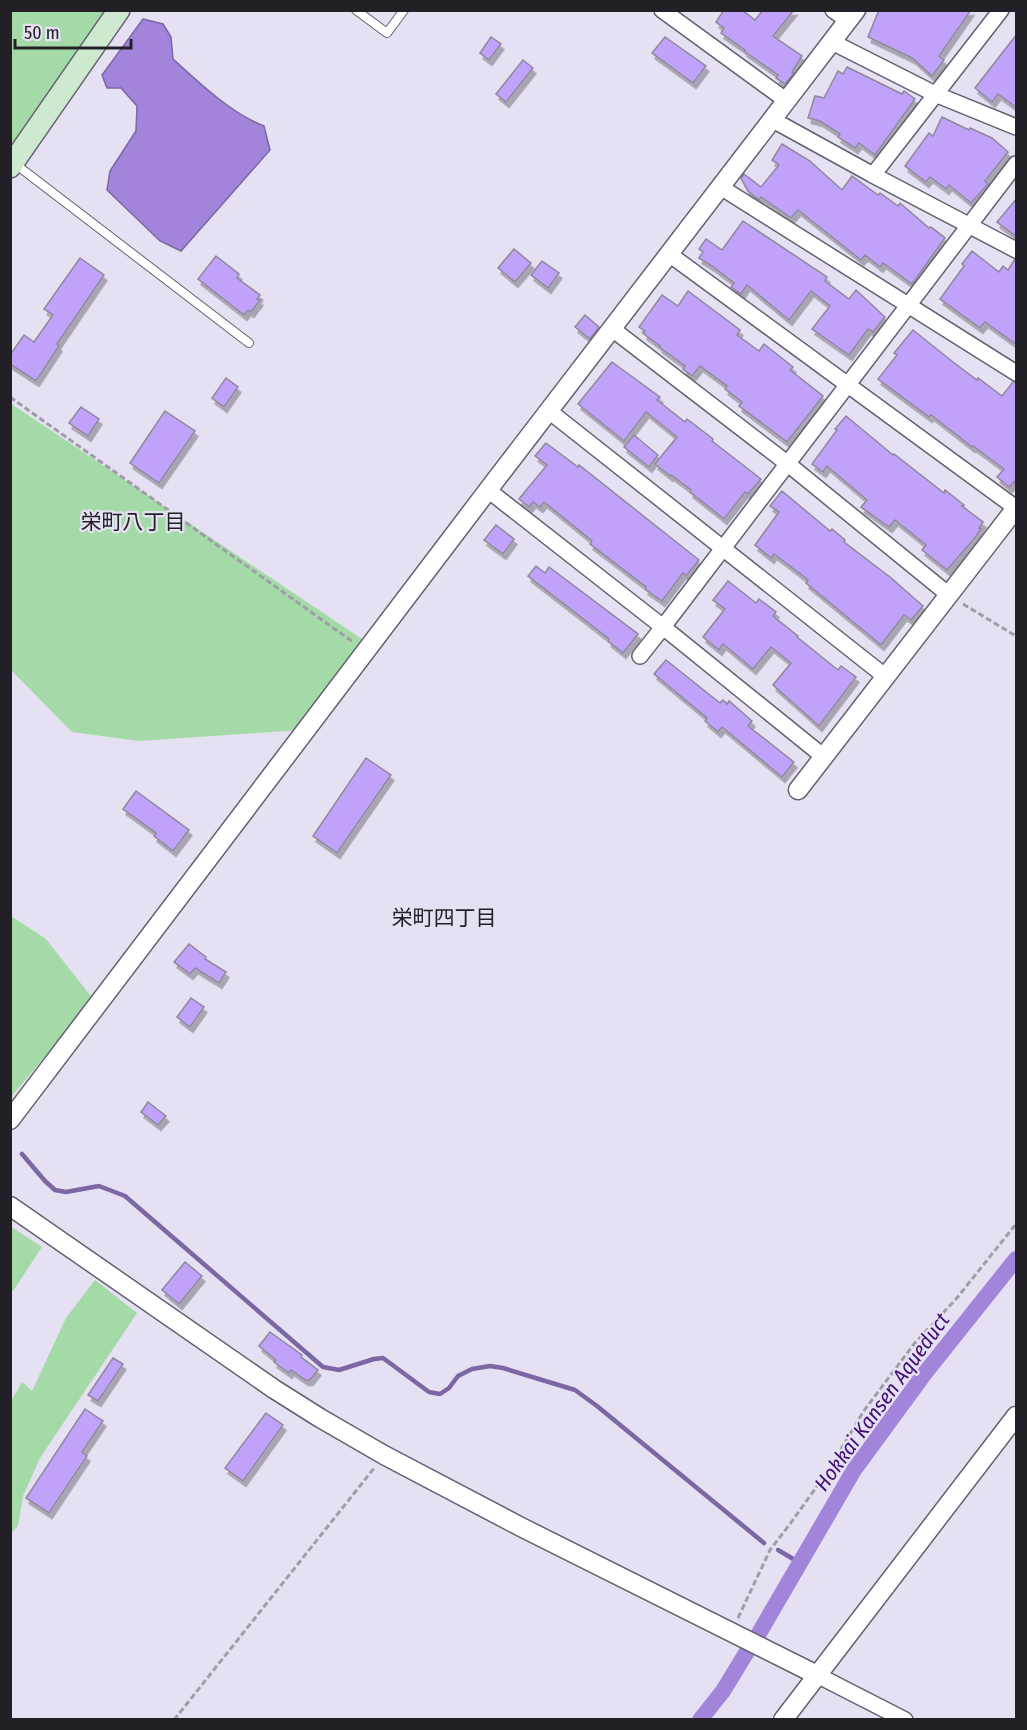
<svg xmlns="http://www.w3.org/2000/svg" width="1027" height="1730" font-family="'Fira Sans Condensed','Noto Sans JP',sans-serif">
<style>
.green{fill:#a4daa7}
.water{fill:#a284da;stroke:#7c66a4;stroke-width:1.5}
.lines{fill:none;stroke-linecap:round;stroke-linejoin:round}
.stream{stroke:#7c66a4;stroke-width:4.5}
.canal{stroke:#a284da;stroke-width:16}
.building{fill:#c1a2fb;stroke:#8d8899;stroke-width:1.5;filter:url(#shadow)}
.service-casing{stroke:#64606f;stroke-width:10}
.minor-casing{stroke:#64606f;stroke-width:18}
.tertiary-casing{stroke:#64606f;stroke-width:21}
.secondary-casing{stroke:#64606f;stroke-width:24}
.path{stroke:#a09daa;stroke-width:3;stroke-dasharray:6 3;stroke-linecap:butt}
.service{stroke:#fff;stroke-width:8}
.minor{stroke:#fff;stroke-width:15}
.tertiary{stroke:#fff;stroke-width:18}
.secondary{stroke:#cde9d0;stroke-width:21}
.labels{text-anchor:middle;stroke-width:4.5;stroke-linejoin:round;paint-order:stroke}
.neighbourhood-label{font-size:21px;fill:#222026;stroke:#e5e0f2}
.water-label{font-size:21px;font-style:italic;fill:#410d75;stroke:#e5e0f2}
</style>
<defs>
<filter id="shadow"><feDropShadow dx="3" dy="5.5" stdDeviation="0" flood-color="#0004"/></filter>
</defs>
<rect width="100%" height="100%" fill="#e5e0f2"/>
<g class="green">
<polygon points="11,11 112,11 11,146"/>
<polygon points="10,403 362,639 300,730 139,741 72,732 11,670"/>
<polygon points="11,916 46,939 93,999 11,1097"/>
<polygon points="10,1226 42,1247 13,1291 10,1289"/>
<polygon points="95,1280 137,1313 40,1458 23,1496 18,1526 11,1533 11,1401 22,1382 32,1391 66,1318"/>
</g>
<path class="water" d="M143,19L163,24L171,37L173,59C198,82 232,114 264,126L270,150L181,251L160,241L107,190L110,171L136,131L137,106L121,88H107L102,75Z"/>
<g class="lines">
<g class="stream">
<polyline points="22,1154 45,1181 55,1190 66,1192 99,1186 125,1196 323,1367 339,1370 374,1359 383,1358 429,1392 440,1394 449,1388 458,1376 472,1369 490,1366 503,1368 575,1390 597,1406 764,1543"/>
<polyline points="778,1550 800,1563"/>
</g>
<g class="canal">
<polyline points="755,1640 854,1470 925,1373 1016,1259"/>
<polyline points="700,1720 723,1691 748,1650"/>
</g>
</g>
<g class="building">
<polygon points="724,10 742,10 755,20 763,10 794,10 773,36 802,56 792,72 794,73 785,84 776,78 778,75 744,51 745,50 721,33 724,28 716,22"/>
<polygon points="879,10 971,10 939,56 944,60 932,76 912,58 868,37"/>
<polygon points="1017,34 1017,108 998,94 992,102 975,88"/>
<polygon points="491,37 501,44 489,60 480,53"/>
<polygon points="665,37 706,66 693,83 652,53"/>
<polygon points="523,60 533,68 506,102 496,94"/>
<polygon points="847,67 902,94 904,91 915,99 875,155 859,143 855,148 838,137 840,134 820,121 808,118 815,96 824,98 838,71 843,74"/>
<polygon points="942,117 969,130 970,128 992,138 1008,152 985,181 988,184 971,203 949,185 946,189 930,177 926,182 905,166 929,133 933,136"/>
<polygon points="782,144 810,161 842,190 852,176 878,195 880,193 898,206 900,203 929,228 931,227 945,238 912,284 883,263 880,267 865,255 861,260 798,210 791,218 761,197 759,200 748,191 741,178 744,174 761,187 779,165 772,160"/>
<polygon points="1017,198 1017,237 997,222"/>
<polygon points="743,221 827,277 825,281 849,299 856,290 885,317 873,332 868,329 849,355 812,329 830,306 811,291 789,320 747,285 741,294 731,287 734,283 712,266 699,258 703,252 699,249 706,239 722,250"/>
<polygon points="514,249 531,263 515,282 498,268"/>
<polygon points="972,251 999,272 1003,266 1008,270 1015,259 1017,260 1017,345 985,322 980,328 940,299 964,266 962,264"/>
<polygon points="216,256 239,274 237,278 260,295 257,299 260,300 251,312 248,310 244,315 198,279"/>
<polygon points="80,258 104,275 57,344 59,346 36,381 10,364 10,355 24,335 34,342 53,315 44,309"/>
<polygon points="542,261 559,273 548,288 531,275"/>
<polygon points="688,291 740,330 737,335 759,351 764,344 793,367 790,370 823,396 787,442 739,406 742,402 725,389 727,386 700,366 692,376 683,369 685,366 659,347 660,346 644,334 645,331 639,327 662,295 678,306"/>
<polygon points="585,315 599,327 590,339 575,327"/>
<polygon points="913,330 953,362 977,380 978,378 1002,396 1013,382 1017,383 1017,479 1009,487 997,477 1004,469 973,446 972,447 931,415 929,417 878,379 897,355 894,353"/>
<polygon points="612,362 660,397 657,400 685,422 687,419 713,439 712,441 761,479 748,494 745,492 724,519 690,492 691,490 671,475 670,476 655,464 677,437 646,412 624,441 578,404"/>
<polygon points="226,378 238,387 224,407 212,398"/>
<polygon points="81,407 99,419 88,436 69,423"/>
<polygon points="165,411 195,431 159,483 130,463"/>
<polygon points="846,416 893,455 894,454 944,493 945,490 964,505 962,506 983,522 979,528 981,529 974,539 947,570 922,550 926,545 895,520 889,527 861,507 867,500 827,466 823,472 812,464 837,430 835,429"/>
<polygon points="634,435 658,455 649,467 624,447"/>
<polygon points="546,443 578,467 579,465 699,560 686,576 683,573 662,601 645,589 646,587 590,544 592,541 544,502 540,507 533,502 529,507 519,499 547,465 535,456"/>
<polygon points="782,491 830,531 832,529 845,540 844,542 890,577 923,606 911,620 904,615 881,645 806,583 808,580 774,554 771,558 755,545 779,512 770,506"/>
<polygon points="496,525 514,539 503,554 484,540"/>
<polygon points="536,566 545,573 549,567 638,634 623,653 608,641 609,639 528,576"/>
<polygon points="728,581 756,603 759,599 776,612 773,616 798,636 797,637 838,670 841,666 856,677 819,726 773,685 791,663 771,647 753,669 723,644 719,650 703,637 725,609 713,600"/>
<polygon points="666,660 720,703 723,700 727,704 729,701 752,721 748,726 794,762 782,777 722,727 718,732 705,721 707,718 654,674"/>
<polygon points="366,758 391,775 337,853 313,836"/>
<polygon points="136,791 189,830 173,851 154,836 156,833 123,809"/>
<polygon points="189,944 206,957 205,959 226,972 219,983 195,968 190,974 174,962"/>
<polygon points="191,998 204,1007 190,1027 177,1017"/>
<polygon points="148,1102 166,1116 158,1125 141,1112"/>
<polygon points="185,1262 202,1276 179,1304 162,1290"/>
<polygon points="270,1332 302,1355 301,1357 318,1370 310,1380 305,1380 291,1370 289,1373 274,1362 276,1360 259,1346"/>
<polygon points="113,1358 123,1364 98,1401 88,1395"/>
<polygon points="85,1409 103,1421 82,1452 87,1456 49,1513 26,1498"/>
<polygon points="266,1413 283,1425 243,1481 225,1468"/>
</g>
<g class="lines">
<g class="service-casing">
<g id="service">
<polyline points="356,10 387,33 404,10"/>
<polyline points="14,163 249,343"/>
</g>
</g>
<g class="minor-casing">
<g id="minor">
<polyline points="662,10 787,101"/>
<polyline points="833,10 848,21"/>
<polyline points="1001,10 873,175 1016,250"/>
<polyline points="832,42 935,94 1016,127"/>
<polyline points="773,120 873,175"/>
<polyline points="722,188 1016,373"/>
<polyline points="669,254 1016,508"/>
<polyline points="611,328 788,464 949,595"/>
<polyline points="549,411 886,677"/>
<polyline points="488,490 663,627 640,656"/>
<polyline points="824,757 663,627 1016,164"/>
<polyline points="817,1675 905,1720"/>
</g>
</g>
<g class="tertiary-casing">
<g id="tertiary">
<polyline points="798,790 1016,508"/>
<polyline points="10,1120 488,490 856,10"/>
<polyline points="10,1206 274,1389 320,1418 384,1455 521,1527 817,1675"/>
<polyline points="783,1720 1016,1416"/>
</g>
</g>
<g class="secondary-casing">
<polyline id="secondary" points="10,167 119,10"/>
</g>
<g class="path">
<polyline points="10,397 353,642"/>
<polyline points="963,604 1016,636"/>
<polyline points="738,1618 770,1550 790,1524 830,1468 863,1412 914,1344 956,1299 1016,1224"/>
<polyline points="174,1720 375,1467"/>
</g>
<use href="#service" class="service"/>
<use href="#minor" class="minor"/>
<use href="#tertiary" class="tertiary"/>
<use href="#secondary" class="secondary"/>
</g>
<g class="labels">
<g class="neighbourhood-label">
<text x="133" y="529">栄町八丁目</text>
<text x="444" y="925">栄町四丁目</text>
</g>
<g class="water-label">
<text transform="translate(882 1402) rotate(-54)" y="7">Hokkai Kansen Aqueduct</text>
</g>
</g>
<rect width="1027" height="1730" fill="none" stroke="#222026" stroke-width="24"/>
<path d="M15 39v9h116v-9" fill="none" stroke="#222026" stroke-width="3"/>
<text x="24" y="39" font-size="18" fill="#222026" stroke="#e5e0f2" stroke-width="4.5" paint-order="stroke">50 m</text>
</svg>
